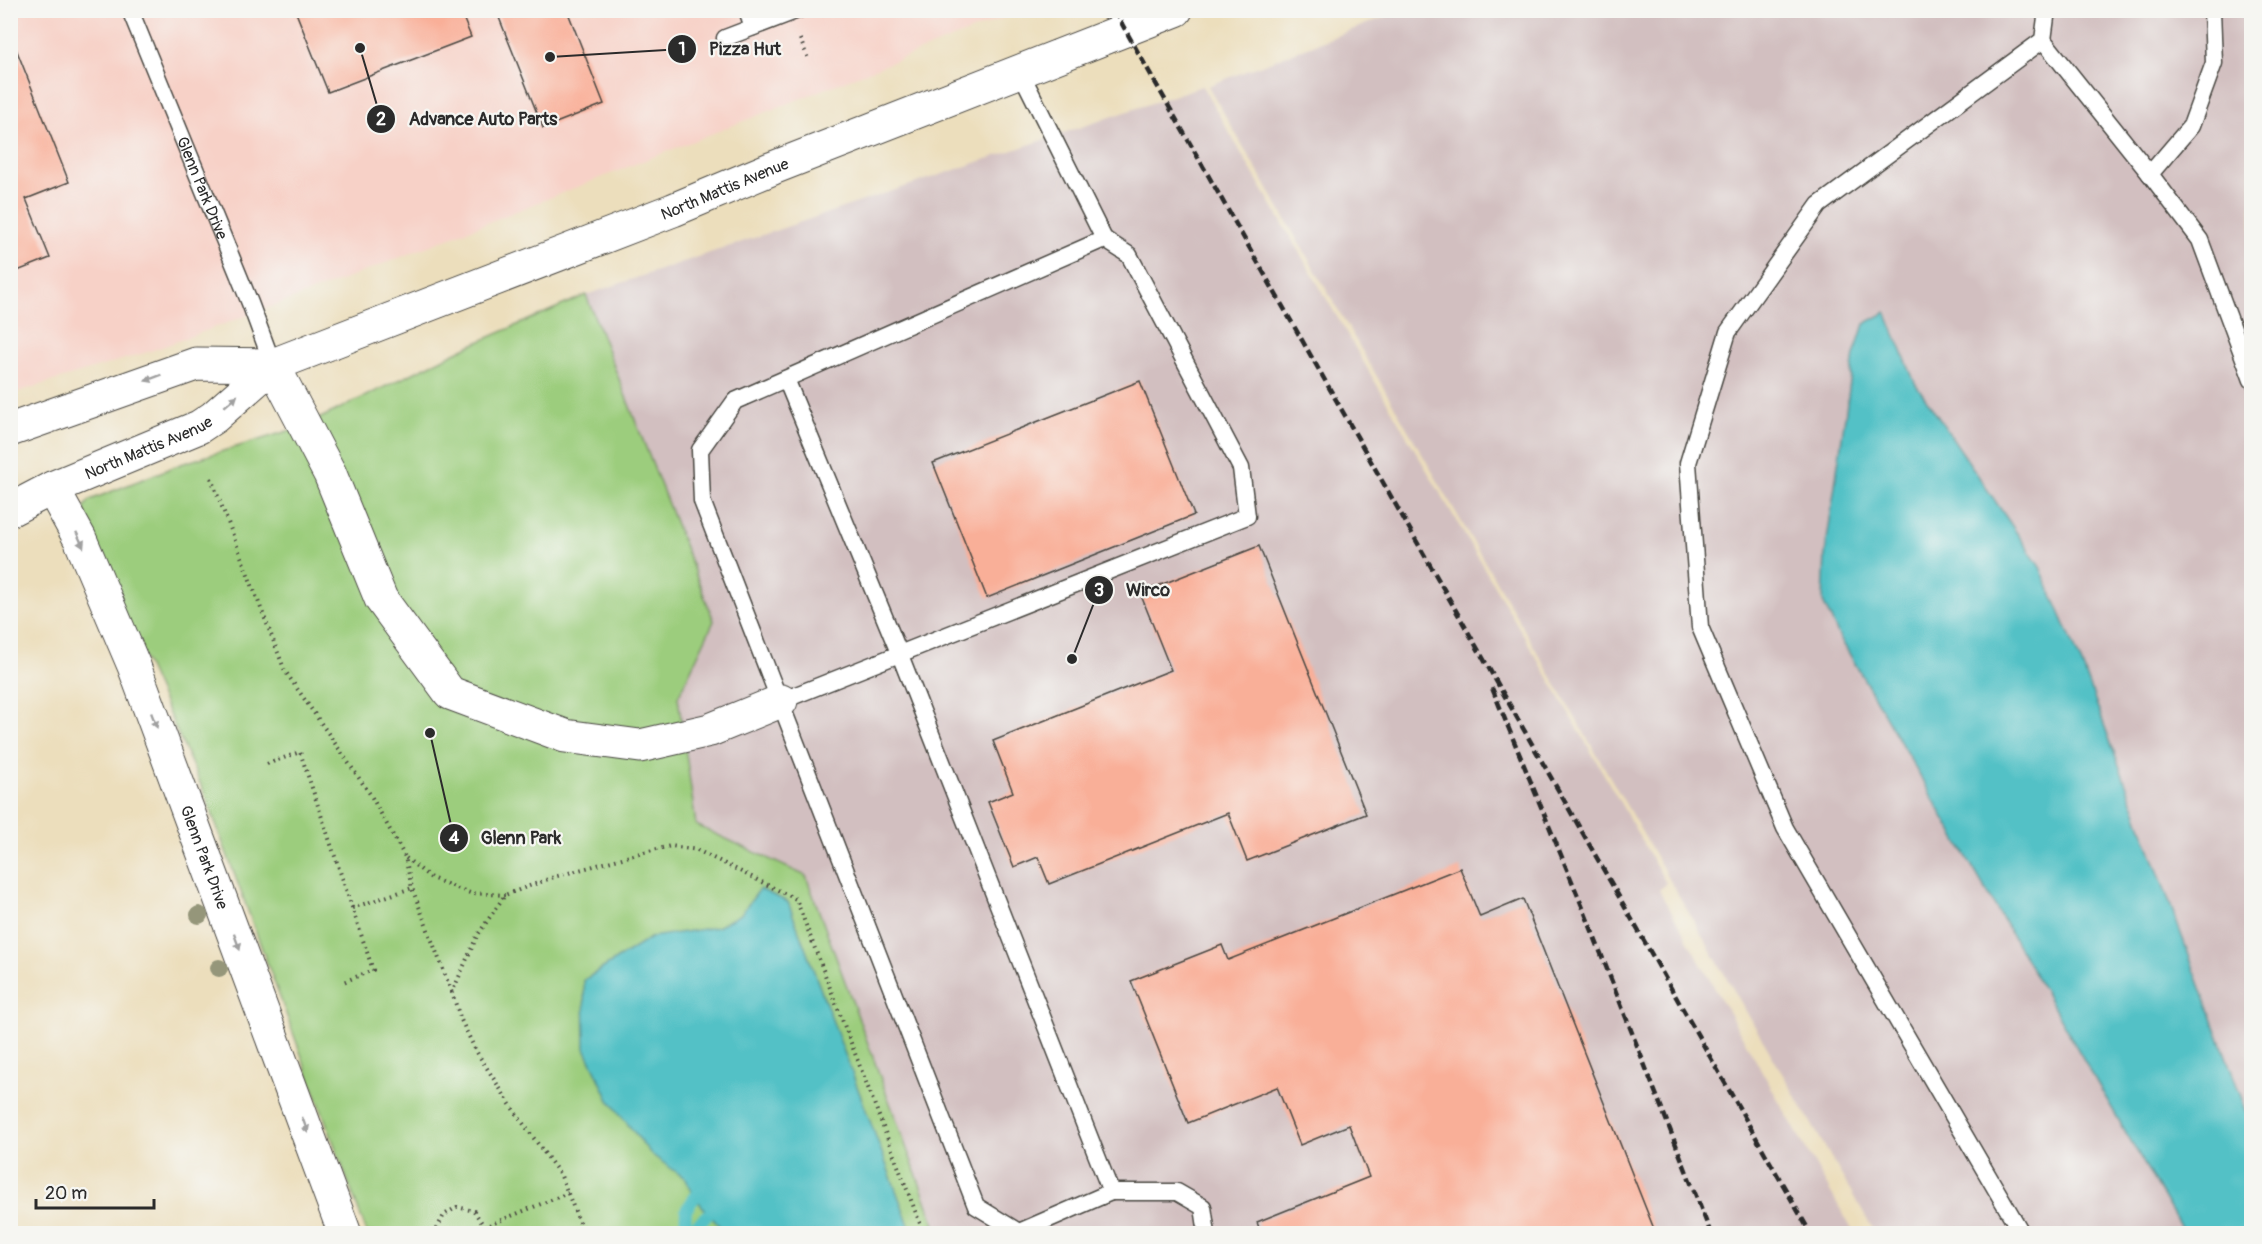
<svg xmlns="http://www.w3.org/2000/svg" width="2262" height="1244" font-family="Pangolin,sans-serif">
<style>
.built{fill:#f7d1c7}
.industrial{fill:#d2bfc0}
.green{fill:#9ccd7d;stroke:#647c54;stroke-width:1.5}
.water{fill:#52c1c6;stroke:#3e7678;stroke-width:1.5}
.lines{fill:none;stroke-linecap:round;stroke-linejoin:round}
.stream{stroke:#52c1c6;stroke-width:12}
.building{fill:#f9af98}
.service-casing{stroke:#484641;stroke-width:19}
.minor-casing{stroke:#484641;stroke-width:35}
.secondary-casing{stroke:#484641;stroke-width:35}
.path{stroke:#484641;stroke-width:4;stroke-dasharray:1.5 4.5;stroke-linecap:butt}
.service{stroke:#fff;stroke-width:16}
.minor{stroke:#fff;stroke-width:33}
.secondary{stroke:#fff;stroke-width:33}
.rail{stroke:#2b2b2b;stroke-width:4.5;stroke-dasharray:9 4.5;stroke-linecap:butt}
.tree{fill:#95967a}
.oneway{fill:#a0a0a0}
.labels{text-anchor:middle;stroke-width:4.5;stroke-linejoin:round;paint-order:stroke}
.street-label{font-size:16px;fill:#2b2b2b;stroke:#f6f6f2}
.leader{fill:none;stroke:#2b2b2b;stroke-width:2}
.callout-dot{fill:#2b2b2b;stroke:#f6f6f2;stroke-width:2}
.mark-label{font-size:18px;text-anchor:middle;font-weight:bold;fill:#fff}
.callout-label{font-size:18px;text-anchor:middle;font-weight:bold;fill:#2b2b2b;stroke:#f6f6f2;stroke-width:4.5;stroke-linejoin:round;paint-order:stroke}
</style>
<rect width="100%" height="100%" fill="#f6f6f2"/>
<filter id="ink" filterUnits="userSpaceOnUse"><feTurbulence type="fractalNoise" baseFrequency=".0167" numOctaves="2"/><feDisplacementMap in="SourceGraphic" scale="12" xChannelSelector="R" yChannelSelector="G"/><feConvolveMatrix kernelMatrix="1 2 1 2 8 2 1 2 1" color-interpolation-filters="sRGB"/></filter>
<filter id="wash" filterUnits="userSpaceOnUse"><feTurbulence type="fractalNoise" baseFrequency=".008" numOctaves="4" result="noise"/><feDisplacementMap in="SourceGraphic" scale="24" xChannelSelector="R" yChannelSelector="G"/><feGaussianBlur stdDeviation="1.35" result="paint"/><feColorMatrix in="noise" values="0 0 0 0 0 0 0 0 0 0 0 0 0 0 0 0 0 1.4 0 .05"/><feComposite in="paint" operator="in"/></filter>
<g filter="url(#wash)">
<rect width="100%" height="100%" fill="#ecdebc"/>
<polygon class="built" points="11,11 1021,11 343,280 151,351 11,394"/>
<g class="industrial">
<polygon points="1400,11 2251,11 2251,1233 1875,1233 1208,86"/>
<polygon points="1202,86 1573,720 1666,883 1659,890 1854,1233 938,1233 806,876 696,826 678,697 713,621 586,295"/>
</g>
<polygon class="green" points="586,295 714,621 678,697 696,825 806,876 938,1233 367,1233 204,792 92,542 84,507 90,500 181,464 304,426 469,346"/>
<g class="water">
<polygon points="1886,312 1915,383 2040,567 2081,662 2251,1124 2251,1233 2184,1233 1839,636 1823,602 1825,554 1854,355 1864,324"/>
<polygon points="760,889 788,902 912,1233 725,1233 692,1194 686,1179 651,1154 609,1100 585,1048 584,980 652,937 717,927 741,914"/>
</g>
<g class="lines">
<g class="stream">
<polyline points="685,1234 686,1210 695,1197"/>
<polyline points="686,1234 709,1214"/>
</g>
</g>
<g id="blocks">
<g class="building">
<polygon points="295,10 460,10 471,37 328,92"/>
<polygon points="496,10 567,10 604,104 543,128"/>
<polygon points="11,36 69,182 26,199 50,258 10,274"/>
<polygon points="1140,381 1194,515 987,598 933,463"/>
<polygon points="1259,546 1366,814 1247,861 1228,813 1049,884 1038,857 1014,867 988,802 1013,792 993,741 1171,670 1140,593"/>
<polygon points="1460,868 1480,917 1523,899 1656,1234 1261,1234 1257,1222 1369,1177 1349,1125 1300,1145 1277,1087 1188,1123 1131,981 1222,945 1228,960"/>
</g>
</g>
</g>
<g filter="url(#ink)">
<use href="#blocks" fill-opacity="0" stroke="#484641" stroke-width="1.5"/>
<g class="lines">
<g class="service-casing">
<g id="service">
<path id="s1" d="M130,10L250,303L273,365"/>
<polyline points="747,10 753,27"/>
<polyline points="2212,10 2214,63 2191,126 2150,174 2200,240 2252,380"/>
<polyline points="725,38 798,10"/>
<polyline points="2043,40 2150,174"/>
<polyline points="1020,71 1104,239"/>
<polyline points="786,379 900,655 1111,1192 1177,1192 1203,1207 1207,1234"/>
<polyline points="781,701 1247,516 1241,468 1129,255 1104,239 735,401 700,450 702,501 976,1206 1022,1234"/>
<polyline points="1019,1232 1111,1192"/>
<polyline points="2022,1234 1785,828 1700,627 1688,463 1728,332 1819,205 2043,40 2047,10"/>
</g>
</g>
<g class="minor-casing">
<g id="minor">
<polyline points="273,365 330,474 381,599 450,693 565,736 640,746 710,730 781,701"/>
<path id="s2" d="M52,488L80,539L134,666L345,1234"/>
</g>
</g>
<g class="secondary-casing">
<g id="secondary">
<polyline points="10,430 196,364 273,365"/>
<path id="s3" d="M10,510L52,488L199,427L214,417L273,365L673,210L773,168L1176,10"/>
</g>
</g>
<g class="path">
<polyline points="800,39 809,61"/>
<polyline points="211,478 285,671 370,794 405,857 412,888 452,993"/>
<polyline points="267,764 300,752 373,970 341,983"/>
<polyline points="406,858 431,878 470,893 505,895"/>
<polyline points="352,908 412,888"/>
<polyline points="434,1234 444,1215 457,1207 474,1211 484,1226"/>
<polyline points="467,1234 568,1193"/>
<polyline points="584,1234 561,1176 515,1112 476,1051 461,1020 452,993 477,936 505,895 554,877 644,852 671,846 697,850 796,899 924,1234"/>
</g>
<use href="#service" class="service"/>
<use href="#minor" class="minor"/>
<use href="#secondary" class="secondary"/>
<g class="rail">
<polyline points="1114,10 1811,1234"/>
<polyline points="1492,688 1585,913 1711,1234"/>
</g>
</g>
<g class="tree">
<circle cx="199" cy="915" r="9"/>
<circle cx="219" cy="968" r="9"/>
</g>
<defs><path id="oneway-solid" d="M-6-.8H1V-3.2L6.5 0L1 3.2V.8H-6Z" transform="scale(1.5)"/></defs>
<g class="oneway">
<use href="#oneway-solid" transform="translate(153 378) rotate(159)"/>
<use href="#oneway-solid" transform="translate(231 401) rotate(-41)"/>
<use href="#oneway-solid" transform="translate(80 540) rotate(65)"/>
<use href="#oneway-solid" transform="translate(154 720) rotate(69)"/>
<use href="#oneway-solid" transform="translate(237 942) rotate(70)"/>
<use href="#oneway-solid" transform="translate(305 1125) rotate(70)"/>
</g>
</g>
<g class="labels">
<g class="street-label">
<text dy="6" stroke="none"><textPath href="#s1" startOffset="192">Glenn Park Drive</textPath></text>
<text dy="6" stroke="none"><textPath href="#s3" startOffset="788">North Mattis Avenue</textPath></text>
<text dy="6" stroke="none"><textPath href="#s3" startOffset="152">North Mattis Avenue</textPath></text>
<text dy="6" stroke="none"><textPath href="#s2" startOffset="400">Glenn Park Drive</textPath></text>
</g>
</g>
<path class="leader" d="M550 57L682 49M360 48L381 119M1072 659L1099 590M430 733L454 838"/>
<g class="callout-dot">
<circle cx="550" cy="57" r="6"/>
<circle cx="360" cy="48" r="6"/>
<circle cx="1072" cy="659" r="6"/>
<circle cx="430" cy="733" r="6"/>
<circle cx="682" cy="49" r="15"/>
<circle cx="381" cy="119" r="15"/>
<circle cx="1099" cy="590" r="15"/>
<circle cx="454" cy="838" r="15"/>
</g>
<g class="mark-label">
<text x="682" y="55">1</text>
<text x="381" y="125">2</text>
<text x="1099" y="596">3</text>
<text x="454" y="844">4</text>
</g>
<g class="callout-label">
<text x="745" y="55">Pizza Hut</text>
<text x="483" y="125">Advance Auto Parts</text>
<text x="1148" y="596">Wirco</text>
<text x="521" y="844">Glenn Park</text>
</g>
<rect width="2262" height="1244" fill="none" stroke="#f6f6f2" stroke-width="36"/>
<path d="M36 1199v9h118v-9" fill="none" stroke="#2b2b2b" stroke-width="3"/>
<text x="45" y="1199" font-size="18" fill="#2b2b2b" stroke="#f6f6f2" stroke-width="4.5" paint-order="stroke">20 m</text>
</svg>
